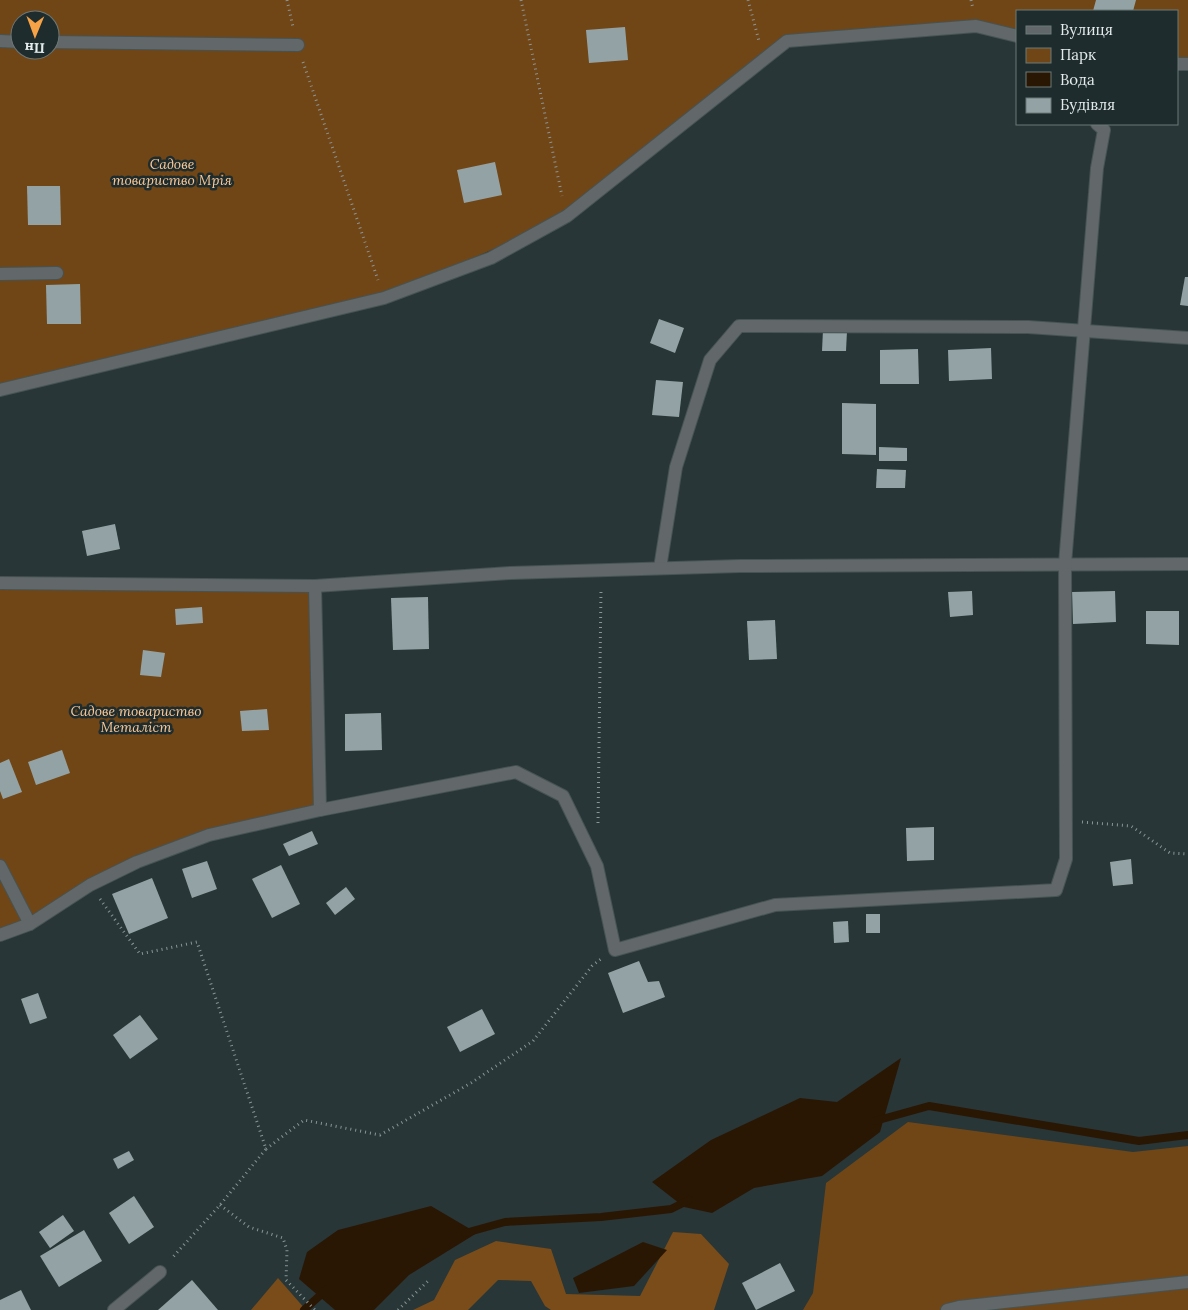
<svg xmlns="http://www.w3.org/2000/svg" width="1188" height="1310" font-family="Lora,serif">
<style>
.green{fill:#704617;fill-rule:evenodd}
.forest{fill:#794c19}
.water{fill:#2a1703}
.lines{fill:none;stroke-linecap:round;stroke-linejoin:round}
.stream{stroke:#2a1703;stroke-width:8}
.building{fill:#93a3a5}
.minor-casing{stroke:#465354;stroke-width:14}
.path{stroke:#8b9596;stroke-width:3;stroke-dasharray:1 4;stroke-linecap:butt}
.minor{stroke:#626869;stroke-width:12}
.labels{text-anchor:middle;stroke-width:5;stroke-linejoin:round;paint-order:stroke}
.park-label{font-size:14px;font-style:italic;fill:#fac898;stroke:#1f2c2d}
</style>
<rect width="100%" height="100%" fill="#283637"/>
<g class="green">
<path d="M0,0H1188V64H1177V11H1017V36L976,26L787,41L567,216L384,298L0,390ZM20,20H50V50H20Z"/>
<polygon points="0,583 315,586 320,810 209,835 137,862 0,935"/>
<polygon points="908,1122 1133,1152 1188,1146 1188,1310 803,1310 813,1293 826,1183"/>
</g>
<g class="forest">
<polygon points="673,1232 701,1234 729,1264 714,1310 551,1310 545,1306 531,1281 498,1280 468,1310 413,1310 434,1300 455,1260 496,1241 551,1249 566,1294 640,1296"/>
<polygon points="278,1278 306,1310 251,1310"/>
</g>
<g class="water">
<polygon points="901,1058 880,1132 822,1176 754,1188 712,1213 684,1207 652,1182 711,1140 800,1098 837,1102"/>
<polygon points="431,1206 477,1233 409,1275 374,1310 335,1310 299,1279 307,1252 338,1230"/>
<polygon points="643,1242 667,1250 634,1286 579,1293 573,1278"/>
</g>
<g class="lines">
<g class="stream">
<polyline points="875,1121 929,1106 1139,1141 1188,1135"/>
<polyline points="465,1233 505,1222 601,1217 671,1209 689,1200"/>
<polyline points="304,1310 326,1290"/>
</g>
</g>
<g class="building">
<polygon points="1096,0 1136,0 1133,11 1093,11"/>
<polygon points="625,27 628,60 589,63 586,30"/>
<polygon points="495,162 502,195 464,203 457,170"/>
<polygon points="27,186 60,186 61,225 28,225"/>
<polygon points="1185,277 1188,277 1188,306 1180,305"/>
<polygon points="80,284 81,324 47,324 46,285"/>
<polygon points="659,319 684,328 675,353 650,343"/>
<polygon points="823,330 847,331 846,351 822,351"/>
<polygon points="991,348 992,379 949,381 948,350"/>
<polygon points="918,349 919,384 880,384 880,350"/>
<polygon points="656,380 683,382 679,417 652,415"/>
<polygon points="842,403 876,404 876,455 842,454"/>
<polygon points="879,447 907,448 907,461 879,461"/>
<polygon points="877,469 906,470 905,488 876,488"/>
<polygon points="115,524 120,549 87,556 82,531"/>
<polygon points="972,591 973,615 950,617 948,592"/>
<polygon points="1115,591 1116,622 1073,624 1072,592"/>
<polygon points="428,597 429,649 393,650 391,598"/>
<polygon points="202,607 203,623 176,625 175,609"/>
<polygon points="1146,611 1179,611 1179,645 1146,644"/>
<polygon points="775,620 777,659 749,660 747,621"/>
<polygon points="143,650 165,653 161,677 140,675"/>
<polygon points="267,709 269,730 242,731 240,711"/>
<polygon points="381,713 382,750 345,751 345,714"/>
<polygon points="62,750 70,773 36,785 28,762"/>
<polygon points="9,759 22,792 3,799 0,791 0,763"/>
<polygon points="934,827 934,860 907,861 906,828"/>
<polygon points="312,831 318,844 289,856 283,844"/>
<polygon points="1131,859 1133,884 1113,886 1110,862"/>
<polygon points="207,861 217,889 192,898 182,869"/>
<polygon points="281,865 300,904 272,918 252,879"/>
<polygon points="152,878 168,918 129,934 112,894"/>
<polygon points="346,887 355,899 335,915 326,903"/>
<rect x="866" y="914" width="14" height="19"/>
<polygon points="848,921 849,942 834,943 833,922"/>
<polygon points="639,961 648,982 659,981 665,997 623,1013 608,973"/>
<polygon points="38,993 47,1018 30,1024 21,999"/>
<polygon points="482,1009 495,1034 460,1052 447,1027"/>
<polygon points="140,1015 158,1039 130,1059 113,1035"/>
<polygon points="129,1151 134,1160 118,1169 113,1159"/>
<polygon points="134,1196 154,1227 129,1244 109,1213"/>
<polygon points="63,1215 74,1231 50,1248 39,1232"/>
<polygon points="84,1230 102,1261 59,1287 40,1256"/>
<polygon points="780,1263 795,1291 756,1310 742,1283"/>
<polygon points="192,1280 218,1310 158,1310"/>
<polygon points="21,1290 31,1310 0,1310 0,1300"/>
</g>
<g class="lines">
<g class="minor-casing">
<g id="minor">
<polyline points="0,41 20,42"/>
<polyline points="50,42 298,45"/>
<polyline points="1177,64 1188,64"/>
<polyline points="0,274 57,273"/>
<polyline points="0,390 384,298 491,258 567,216 787,41 976,26 1017,36"/>
<polyline points="660,568 676,467 710,360 739,326 1028,327 1188,338"/>
<polyline points="0,583 315,586 510,573 740,566 1188,564"/>
<polyline points="315,586 320,810"/>
<polyline points="0,866 30,924"/>
<polyline points="0,935 30,924 90,885 137,862 209,835 320,810 516,772 563,796 597,866 615,950 775,905 1056,890 1066,859 1065,564 1097,168 1104,130 1097,124"/>
<polyline points="114,1310 160,1272"/>
<polyline points="947,1310 959,1307 1188,1282"/>
</g>
</g>
<g class="path">
<polyline points="287,0 293,27"/>
<polyline points="521,0 562,196"/>
<polyline points="748,0 759,41"/>
<polyline points="971,0 973,9"/>
<polyline points="303,62 378,280"/>
<polyline points="1082,822 1131,826 1170,853 1188,854"/>
<polyline points="598,823 601,589"/>
<polyline points="100,899 140,954 197,942 266,1149 220,1205 172,1258"/>
<polyline points="266,1149 304,1120 380,1135 471,1083 533,1041 592,966 601,959"/>
<polyline points="220,1205 249,1227 283,1238 287,1250 286,1280 315,1310"/>
<polyline points="398,1310 428,1281"/>
</g>
<use href="#minor" class="minor"/>
</g>
<g class="labels">
<g class="park-label">
<text x="172" y="169">Садове<tspan x="172" dy="16">товариство Мрія</tspan></text>
<text x="136" y="716">Садове товариство<tspan x="136" dy="16">Металіст</tspan></text>
</g>
</g>
<rect x="1016" y="10" width="162" height="115" fill="#1f2c2d" stroke="#6d7879"/>
<rect x="1026" y="26" width="25" height="8" fill="#626869" stroke="#6d7879"/>
<text x="1060" y="35" font-size="15" fill="#e3ebec">Вулиця</text>
<rect x="1026" y="48" width="25" height="15" fill="#704617" stroke="#6d7879"/>
<text x="1060" y="60" font-size="15" fill="#e3ebec">Парк</text>
<rect x="1026" y="72" width="25" height="15" fill="#2a1703" stroke="#6d7879"/>
<text x="1060" y="85" font-size="15" fill="#e3ebec">Вода</text>
<rect x="1026" y="98" width="25" height="15" fill="#93a3a5" stroke="#6d7879"/>
<text x="1060" y="110" font-size="15" fill="#e3ebec">Будівля</text>
<g transform="translate(35 35) rotate(181)"><circle r="24" fill="#1f2c2d" stroke="#6d7879"/>
<path d="M0-4L9 19L0 12L-9 19Z" fill="#f6a246"/>
<text y="-8" font-size="14" font-weight="bold" text-anchor="middle" fill="#e3ebec">Пн</text>
</g>
</svg>
